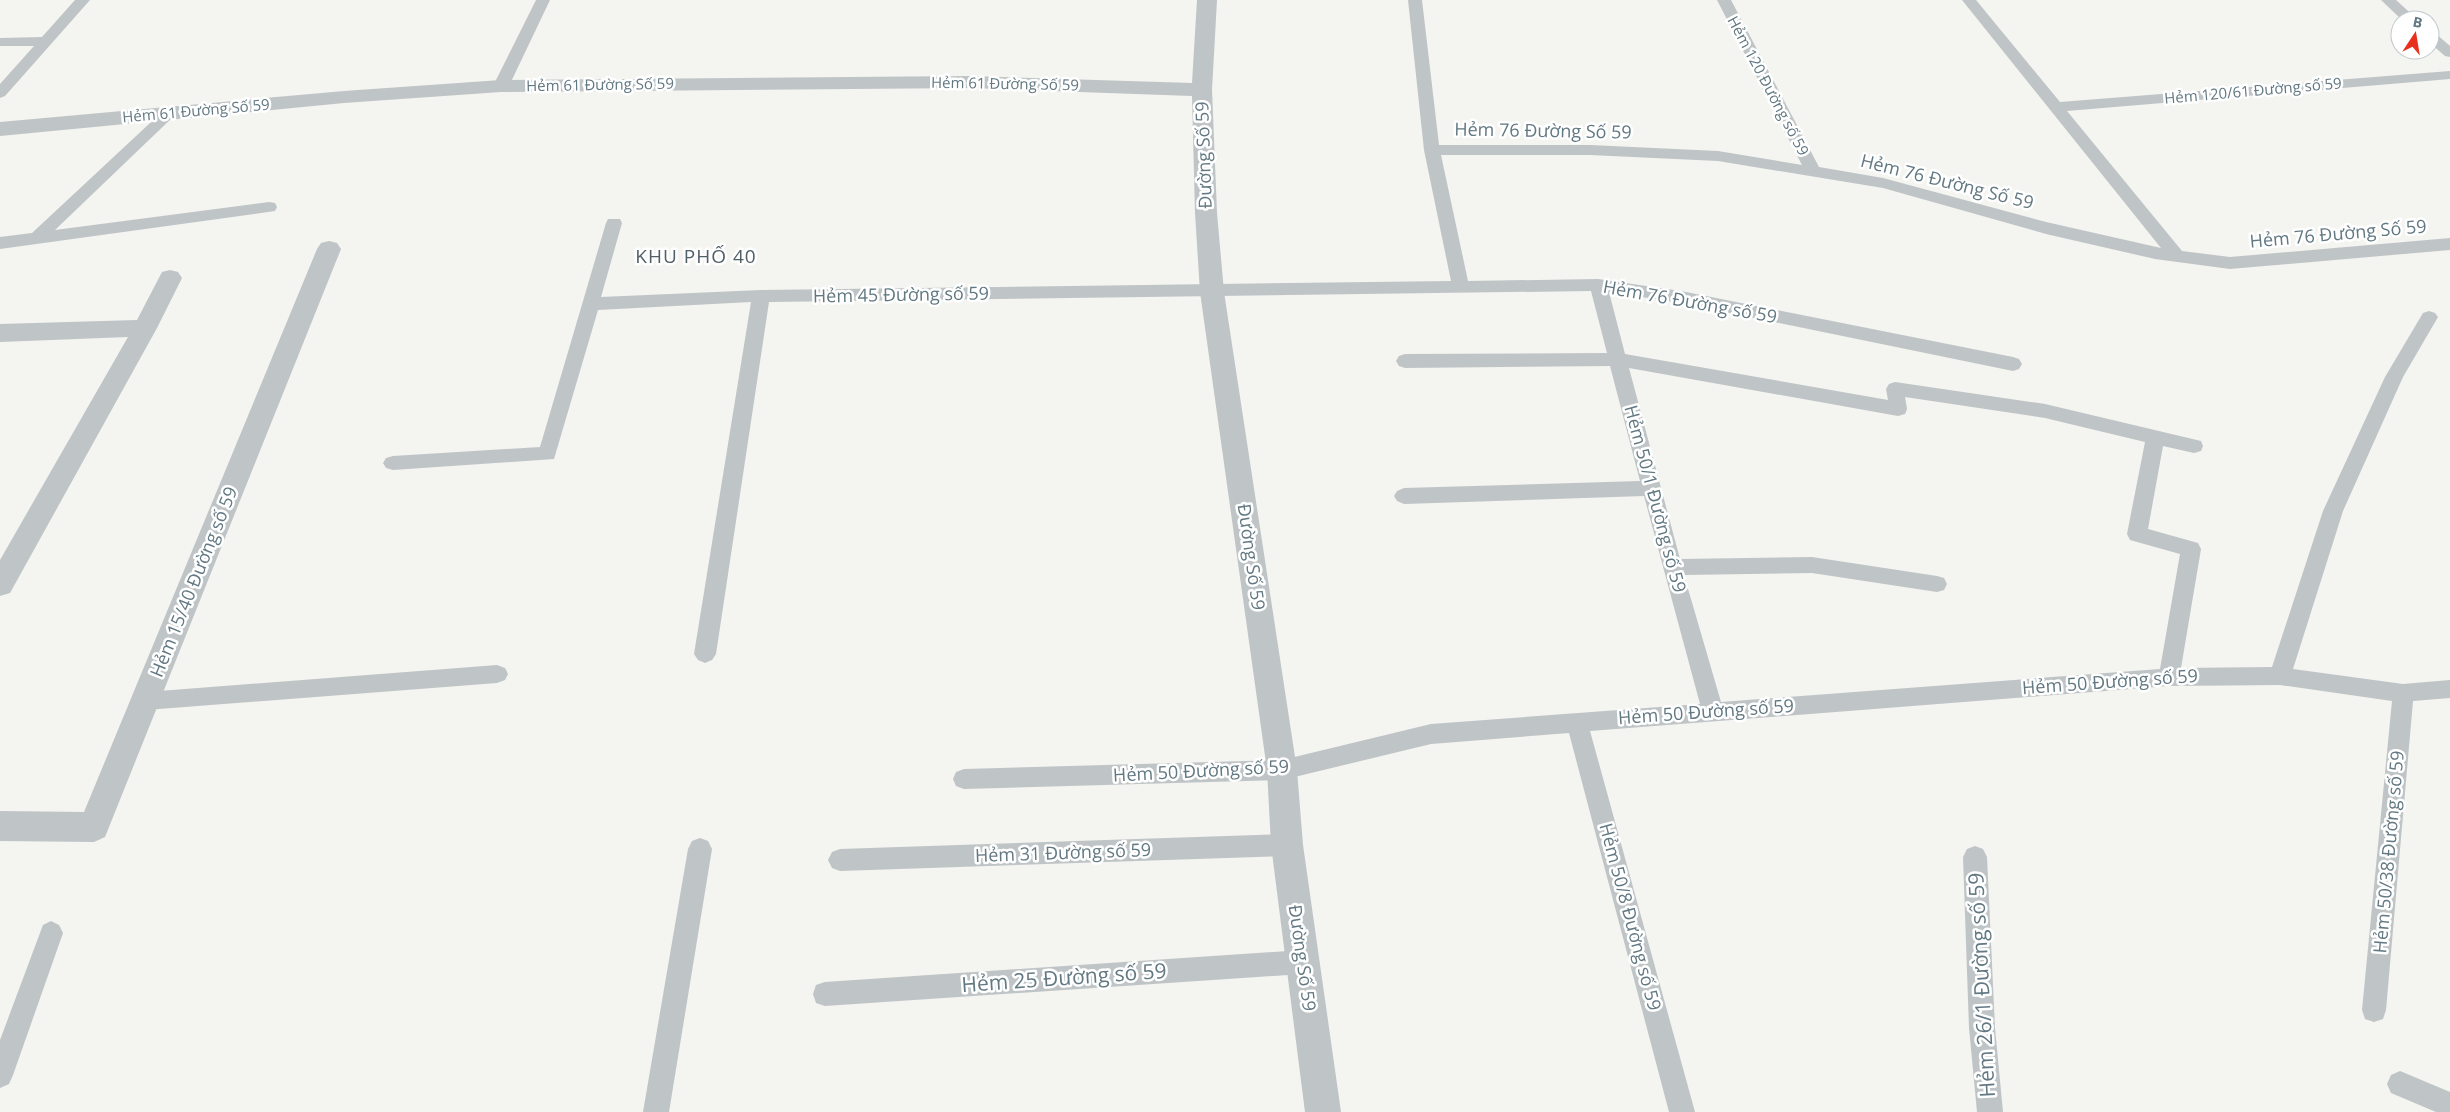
<svg xmlns="http://www.w3.org/2000/svg" width="2450" height="1112" font-family="'Open Sans',sans-serif">
<style>
.lines{fill:none;stroke-linecap:round;stroke-linejoin:round}
.lane{fill:#bfc4c6;fill-rule:evenodd}
.street{fill:#bfc4c6;fill-rule:evenodd}
.labels{text-anchor:middle;stroke-width:5;stroke-linejoin:round;paint-order:stroke}
.far-street-label{font-size:15px;fill:#627882;stroke:#fff}
.street-label{font-size:18px;fill:#627882;stroke:#fff}
.neighbourhood-label{font-size:19px;letter-spacing:1px;fill:#506067;stroke:#fff}
.near-street-label{font-size:21px;fill:#627882;stroke:#fff}
</style>
<rect width="100%" height="100%" fill="#f4f4f0"/>
<g class="lines">
<g class="lane">
<polygon points="75,0 90,0 5,96 0,98 0,84 34,46 0,46 0,38 42,37"/>
<polygon points="536,0 550,0 509,86 501,91 496,89 493,86"/>
<path d="M1408,0H1422L1439,145H1590L1718,151L1802,165L1717,0H1731L1819,167L1883,178L2046,222L2161,248L1962,0H1976L2060,102L2450,71V79L2067,111L2182,251L2230,257L2450,238V250L2230,269L2155,259L2046,234L1883,188L1718,161L1590,155H1441L1468,281L1598,279L1681,291L2013,357L2019,359L2022,364L2019,369L2013,371L1681,303L1609,292L1625,354L1888,400L1886,389L1889,384L1895,382L2045,404L2201,441L2203,446L2201,451L2194,453L2163,446L2148,529L2198,543L2201,549L2181,668L2272,667L2323,511L2385,377L2423,313L2429,311L2435,313L2438,317L2403,377L2343,511L2293,669L2403,684L2450,680V698L2413,701L2386,1010L2383,1019L2374,1022L2365,1019L2362,1010L2392,701L2280,685L2169,686L1590,731L1695,1112H1669L1569,733L1431,744L1282,780L964,789L956,786L953,779L956,772L964,769L1282,760L1431,724L1700,704L1644,496L1404,504L1397,501L1394,496L1397,491L1404,488L1640,481L1610,366L1405,368L1399,366L1396,361L1399,356L1405,354L1607,353L1591,291L769,302L716,654L712,660L705,663L698,660L694,654L751,302L598,310L554,459L393,470L386,468L383,463L386,458L393,456L540,447L606,223L608,219H620L622,223L601,297L761,290L1451,281L1424,150ZM1629,368L1898,416L1905,414L1907,409L1905,397L2045,418L2145,442L2127,534L2130,540L2180,554L2160,669L1721,702L1684,575L1812,573L1937,592L1944,590L1947,584L1944,578L1937,576L1812,557L1680,559Z"/>
<polygon points="2381,0 2396,0 2418,20 2402,20"/>
<polygon points="2430,32 2435,33 2450,46 2450,57 2445,56 2430,43"/>
<polygon points="169,108 174,110 177,113 174,116 55,230 269,202 275,203 277,207 275,211 0,249 0,237 32,233 164,110"/>
<polygon points="497,665 505,668 508,674 505,680 497,683 146,710 138,708 135,701 138,694 146,692"/>
<polygon points="1287,834 1295,837 1299,845 1295,853 1287,856 840,871 832,868 828,860 832,852 840,849"/>
<polygon points="700,838 708,841 712,849 669,1112 643,1112 688,849 692,841"/>
<polygon points="1975,846 1983,849 1987,857 1995,1028 2003,1112 1977,1112 1969,1028 1963,857 1967,849"/>
<polygon points="51,921 59,925 63,933 13,1075 9,1084 0,1088 0,1040 43,925"/>
<polygon points="1302,950 1311,954 1314,962 1311,970 1302,974 825,1006 816,1003 813,994 816,985 825,982"/>
<polygon points="2400,1071 2450,1092 2450,1112 2436,1112 2391,1093 2387,1084 2391,1075"/>
</g>
<g class="street">
<polygon points="1197,0 1217,0 1212,90 1217,213 1224,292 1297,770 1303,845 1341,1112 1305,1112 1271,845 1267,770 1200,292 1195,213 1192,96 970,88 501,92 344,103 0,136 0,122 344,91 501,80 970,76 1192,83"/>
<polygon points="329,241 337,243 341,249 105,837 94,842 0,841 0,811 84,812 317,249 321,243"/>
<polygon points="170,270 178,272 182,278 157,328 10,593 0,596 0,560 128,337 0,342 0,324 137,320 162,272"/>
</g>
</g>
<g class="labels">
<g class="far-street-label">
<text transform="translate(1005 84) rotate(1)" y="5">Hẻm 61 Đường Số 59</text>
<text transform="translate(600 85) rotate(-1)" y="5">Hẻm 61 Đường Số 59</text>
<text transform="translate(1768 86) rotate(62)" y="5">Hẻm 120 Đường số 59</text>
<text transform="translate(2253 91) rotate(-5)" y="5">Hẻm 120/61 Đường số 59</text>
<text transform="translate(196 111) rotate(-5)" y="5">Hẻm 61 Đường Số 59</text>
</g>
<g class="street-label">
<text transform="translate(1543 131) rotate(1)" y="6">Hẻm 76 Đường Số 59</text>
<text transform="translate(1204 155) rotate(-92)" y="6">Đường Số 59</text>
<text transform="translate(1947 182) rotate(14)" y="6">Hẻm 76 Đường Số 59</text>
<text transform="translate(2338 234) rotate(-5)" y="6">Hẻm 76 Đường Số 59</text>
<text transform="translate(901 295) rotate(-1)" y="6">Hẻm 45 Đường số 59</text>
<text transform="translate(1690 302) rotate(10)" y="6">Hẻm 76 Đường số 59</text>
<text transform="translate(1655 499) rotate(75)" y="6">Hẻm 50/1 Đường số 59</text>
<text transform="translate(1251 557) rotate(82)" y="6">Đường Số 59</text>
<text transform="translate(194 582) rotate(-68)" y="6">Hẻm 15/40 Đường số 59</text>
<text transform="translate(2110 682) rotate(-4)" y="6">Hẻm 50 Đường số 59</text>
<text transform="translate(1706 712) rotate(-4)" y="6">Hẻm 50 Đường số 59</text>
<text transform="translate(1201 771) rotate(-3)" y="6">Hẻm 50 Đường số 59</text>
<text transform="translate(2389 852) rotate(-85)" y="6">Hẻm 50/38 Đường số 59</text>
<text transform="translate(1063 853) rotate(-2)" y="6">Hẻm 31 Đường số 59</text>
<text transform="translate(1630 917) rotate(75)" y="6">Hẻm 50/8 Đường số 59</text>
<text transform="translate(1302 958) rotate(82)" y="6">Đường Số 59</text>
</g>
<g class="neighbourhood-label">
<text x="696" y="263">KHU PHỐ 40</text>
</g>
<g class="near-street-label">
<text transform="translate(1064 978) rotate(-4)" y="7">Hẻm 25 Đường số 59</text>
<text transform="translate(1982 985) rotate(-93)" y="7">Hẻm 26/1 Đường số 59</text>
</g>
</g>
<g transform="translate(2415 35) rotate(12)"><circle r="24" fill="#ffffff" stroke="#c0c9cd"/>
<path d="M0-4L9 19L0 12L-9 19Z" fill="#e8311c"/>
<text y="-8" font-size="14" font-weight="bold" text-anchor="middle" fill="#627882">B</text>
</g>
</svg>
